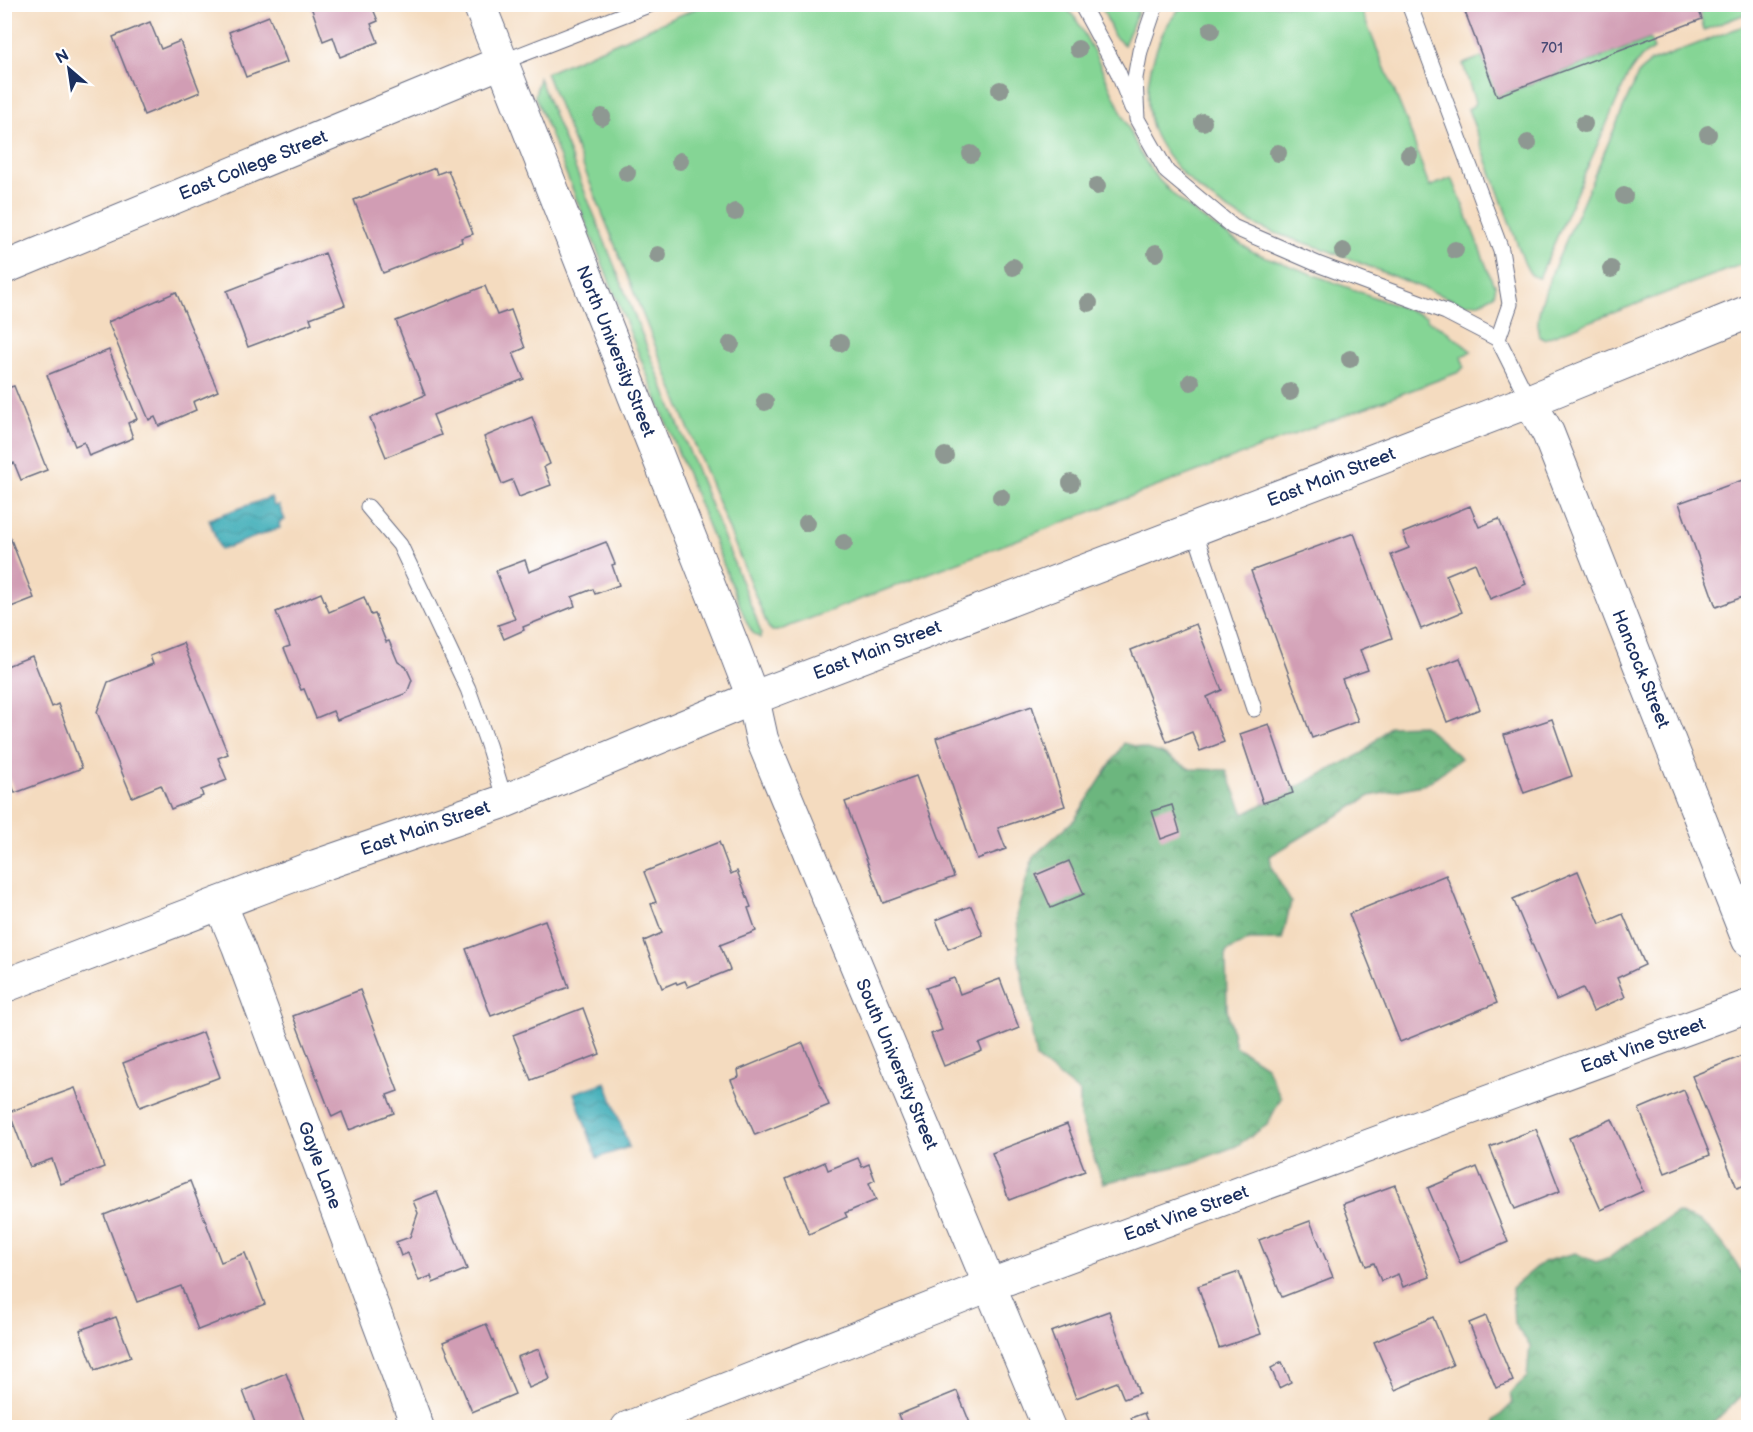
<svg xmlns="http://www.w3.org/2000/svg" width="1753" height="1432" font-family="'Balsamiq Sans',sans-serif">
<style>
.grass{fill:#85d595;stroke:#50827a;stroke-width:1.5}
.forest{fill:url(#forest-crowns);stroke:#44726e;stroke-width:1.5}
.water{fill:url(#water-waves);stroke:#2a6d8a;stroke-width:1.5}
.building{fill:#d19db4}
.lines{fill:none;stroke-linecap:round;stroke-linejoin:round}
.lane-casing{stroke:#676b80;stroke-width:17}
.street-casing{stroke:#676b80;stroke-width:34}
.secondary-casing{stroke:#676b80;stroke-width:35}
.lane{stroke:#fff;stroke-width:15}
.street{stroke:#fff;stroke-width:32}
.secondary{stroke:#fff;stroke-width:33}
.tree{fill:#8e9892}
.labels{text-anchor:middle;stroke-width:4.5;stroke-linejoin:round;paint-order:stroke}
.number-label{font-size:15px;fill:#484a74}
.street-label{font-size:18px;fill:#1b2f5e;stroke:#fff}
</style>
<defs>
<pattern id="forest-crowns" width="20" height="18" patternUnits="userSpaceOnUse" patternTransform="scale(1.5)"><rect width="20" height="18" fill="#6cb67e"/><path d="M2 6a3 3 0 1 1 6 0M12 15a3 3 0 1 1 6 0" fill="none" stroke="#58946a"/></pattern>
<pattern id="water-waves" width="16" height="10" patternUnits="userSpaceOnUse" patternTransform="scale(1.5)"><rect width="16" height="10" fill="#3aabb6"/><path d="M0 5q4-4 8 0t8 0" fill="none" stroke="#308c97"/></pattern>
</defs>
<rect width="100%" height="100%" fill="#fff"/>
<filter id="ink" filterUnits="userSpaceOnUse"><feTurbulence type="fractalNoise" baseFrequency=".0167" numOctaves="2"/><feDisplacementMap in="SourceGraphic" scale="12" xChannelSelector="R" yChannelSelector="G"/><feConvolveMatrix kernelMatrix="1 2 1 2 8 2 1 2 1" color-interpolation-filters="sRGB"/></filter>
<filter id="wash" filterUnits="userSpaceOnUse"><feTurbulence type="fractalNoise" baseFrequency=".008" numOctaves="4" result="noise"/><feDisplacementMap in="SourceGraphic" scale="24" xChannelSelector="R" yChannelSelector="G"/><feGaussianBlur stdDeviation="1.35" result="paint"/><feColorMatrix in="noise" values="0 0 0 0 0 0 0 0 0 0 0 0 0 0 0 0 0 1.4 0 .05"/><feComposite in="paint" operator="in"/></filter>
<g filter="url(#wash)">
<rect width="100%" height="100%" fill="#f4dbbf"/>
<g class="grass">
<polygon points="706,4 1064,5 1076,19 1094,52 1140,153 1156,177 1177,198 1199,216 1253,252 1427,317 1427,320 1444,329 1471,351 1462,357 1464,367 1459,372 777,631 772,631 768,627 546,73"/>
<polygon points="1101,5 1132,5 1138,12 1124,45 1114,36"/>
<path d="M1183,5H1359L1409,127L1429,187L1452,178L1453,180L1493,283L1496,285L1494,295L1479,303L1464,304C1419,287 1374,268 1329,251C1305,242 1278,236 1256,225C1217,207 1174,174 1155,135C1146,115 1146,89 1151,68C1159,39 1163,27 1183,5Z"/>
<polygon points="1715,5 1748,5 1748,13 1704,30 1699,11"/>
<path d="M1748,24V262L1544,339L1539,336C1534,316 1545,294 1551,275L1639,72L1651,62Z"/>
<path d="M1650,39L1654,49L1641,57L1628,75L1539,278C1530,277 1528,270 1524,262L1468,109L1473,106L1475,102L1463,64L1482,57L1498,96Z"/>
<polygon points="539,78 756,618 761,633 760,638 753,633 747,623 535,96"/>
</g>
<g class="forest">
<polygon points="1423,725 1461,758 1426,784 1370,796 1270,856 1272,869 1291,902 1282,940 1249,940 1226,952 1227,1009 1235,1046 1266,1066 1281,1098 1267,1125 1236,1146 1191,1163 1103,1183 1080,1117 1080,1093 1036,1058 1019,959 1017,912 1033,857 1075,819 1124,743 1161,753 1190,769 1226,770 1244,814 1363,753 1390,726"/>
<path d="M1677,1213C1685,1217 1696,1219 1703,1224C1719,1235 1744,1271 1748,1289V1390L1709,1427H1494L1495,1420L1512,1404L1510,1393L1527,1377L1530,1345L1514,1324L1512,1288L1543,1262L1575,1253L1596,1262L1610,1257L1634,1239Z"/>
</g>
<g class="water">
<polygon points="271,497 274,506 279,505 285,520 279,523 280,528 220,550 209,519"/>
<polygon points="606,1082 629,1147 597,1158 574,1093"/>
</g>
<g id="blocks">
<g class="building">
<polygon points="310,4 371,4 378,21 371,24 378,42 340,57 333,37 323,41"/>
<polygon points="1462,4 1715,4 1715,5 1699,11 1702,19 1497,96"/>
<polygon points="269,16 287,62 246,77 229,32"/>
<polygon points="150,22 161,49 180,41 200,92 144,115 113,37"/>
<polygon points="435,168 437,174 448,170 473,234 461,238 462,242 383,273 354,200"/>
<polygon points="325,253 345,305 310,318 312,323 248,347 227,291"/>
<polygon points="485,286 497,315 511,310 525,348 513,353 524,379 433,415 441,435 386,457 370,418 425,395 396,321"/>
<polygon points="176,292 218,391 193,402 196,410 159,426 155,417 149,420 108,322"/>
<polygon points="109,350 137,419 128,423 133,438 89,456 84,442 75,446 47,375"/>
<polygon points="14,386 47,470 21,480 14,463 4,467 4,389"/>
<polygon points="532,417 550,464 544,467 551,485 519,497 512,480 502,484 484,437"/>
<polygon points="1748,478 1748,595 1716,607 1679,503"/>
<polygon points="1470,506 1479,527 1499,519 1526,584 1490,599 1475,563 1446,575 1462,612 1421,629 1391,555 1409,548 1403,533"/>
<polygon points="8,532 34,598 11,607 9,601 4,603 4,533"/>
<polygon points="1354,533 1392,638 1360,650 1368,670 1342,679 1358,721 1312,738 1251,571"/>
<polygon points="606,542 615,564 612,565 619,585 595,594 593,589 572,597 575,606 523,627 524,630 504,639 498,625 515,619 496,571 525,560 529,572"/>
<polygon points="321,593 329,612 364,597 371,615 375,614 386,642 389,641 398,662 406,667 412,680 407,693 337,720 333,711 316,718 304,689 301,690 284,648 290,646 276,612"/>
<polygon points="1196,624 1222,690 1207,697 1224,742 1200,751 1192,732 1167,742 1131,650"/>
<polygon points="183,643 228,754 218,758 227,780 201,790 203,796 171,809 161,785 132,797 97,712 108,682 153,664 150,656"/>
<polygon points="32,656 52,707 58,704 82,768 15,793 4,764 4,667"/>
<polygon points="1460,658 1480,709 1447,722 1427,671"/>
<polygon points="1032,706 1065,806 998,828 1006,849 977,859 936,738"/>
<polygon points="1552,719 1572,776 1524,793 1504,735"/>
<polygon points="1269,724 1293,793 1263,803 1240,734"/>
<polygon points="916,776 954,877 883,903 845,802"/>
<polygon points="1172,805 1180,832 1161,839 1152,811"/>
<polygon points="719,842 731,874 737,871 751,907 748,908 756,931 720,945 730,970 688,987 685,981 677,984 676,982 662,988 644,941 662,933 651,904 656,902 644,872"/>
<polygon points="1069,861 1084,894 1051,908 1036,875"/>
<polygon points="1578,871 1600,924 1623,914 1645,965 1617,978 1625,997 1593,1011 1583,988 1556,1000 1513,899"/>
<polygon points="1446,875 1497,1003 1400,1042 1349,914"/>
<polygon points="971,906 983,935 948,949 936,920"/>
<polygon points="545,920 569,987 491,1016 466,949"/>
<polygon points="954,978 960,994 1000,979 1019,1028 979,1044 982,1051 944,1066 931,1034 942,1030 926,988"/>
<polygon points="360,990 398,1091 387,1095 394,1113 349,1130 342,1112 332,1117 293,1016"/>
<polygon points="583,1008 600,1054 531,1080 513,1035"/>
<polygon points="203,1032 220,1077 140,1107 123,1063"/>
<polygon points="803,1043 829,1105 755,1135 731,1080 739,1077 738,1070"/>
<polygon points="1742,1056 1748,1071 1748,1184 1737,1188 1692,1076"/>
<polygon points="75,1088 104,1167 61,1184 52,1159 30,1167 9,1112"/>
<polygon points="1684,1090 1710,1155 1665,1173 1639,1109"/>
<polygon points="1612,1119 1643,1191 1601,1210 1569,1138"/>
<polygon points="1067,1124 1085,1171 1009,1200 992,1153"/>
<polygon points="1536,1129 1560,1191 1515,1209 1490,1147"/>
<polygon points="858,1158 862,1167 869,1164 875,1180 869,1183 876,1200 845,1213 847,1217 809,1234 786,1179 825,1162 828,1170"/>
<polygon points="1477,1167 1508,1242 1460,1263 1428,1188"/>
<polygon points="190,1181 221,1262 245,1253 265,1304 198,1330 181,1286 137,1302 104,1215"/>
<polygon points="1395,1185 1430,1277 1403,1287 1398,1274 1381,1281 1374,1263 1366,1266 1343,1204"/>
<polygon points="437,1192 467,1269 433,1283 431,1276 419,1281 408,1253 401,1256 396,1242 410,1237 418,1213 413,1201"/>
<polygon points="1310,1221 1333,1277 1282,1297 1259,1240"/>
<polygon points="1239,1272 1261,1334 1219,1348 1198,1286"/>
<polygon points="1109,1311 1139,1393 1124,1399 1117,1382 1076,1398 1051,1332"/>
<polygon points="1486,1316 1513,1381 1496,1388 1469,1323"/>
<polygon points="116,1317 131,1357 95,1370 80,1330"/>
<polygon points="1433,1317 1453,1365 1395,1390 1374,1342"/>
<polygon points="486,1324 515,1394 472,1412 443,1342"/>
<polygon points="539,1349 550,1379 529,1388 517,1357"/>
<polygon points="1282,1362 1291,1382 1279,1388 1271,1368"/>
<polygon points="286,1373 307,1428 257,1428 243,1391"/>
<polygon points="957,1391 972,1428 904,1428 898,1415"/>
<polygon points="1144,1413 1150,1428 1135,1428 1131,1418"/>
</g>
</g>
</g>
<g filter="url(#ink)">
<use href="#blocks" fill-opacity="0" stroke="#676b80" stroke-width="1.5"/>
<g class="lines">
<g class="lane-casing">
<g id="lane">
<polyline points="1081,4 1118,72 1132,108"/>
<polyline points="1156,4 1140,51 1135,78 1137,119 1167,172 1233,227 1320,265 1446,312 1498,339"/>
<polyline points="1409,4 1501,250 1510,304 1498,339 1529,401"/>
<polyline points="502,62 651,4"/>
<polyline points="368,507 400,545 468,689 488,745 505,801"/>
<polyline points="1194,529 1254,709"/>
</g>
</g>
<g class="street-casing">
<g id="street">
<polyline points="479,4 735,651 753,698 762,739 1049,1428"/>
<polyline points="4,268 502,62"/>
<polyline points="1529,401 1548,433 1748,940"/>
<polyline points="220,903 238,946 418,1428"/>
<polyline points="627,1428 990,1285 1748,1006"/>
</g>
</g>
<g class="secondary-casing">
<polyline id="secondary" points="4,986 317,866 505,801 753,698 1529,401 1748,312"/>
</g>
<use href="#lane" class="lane"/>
<use href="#street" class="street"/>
<use href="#secondary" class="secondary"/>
</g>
<g class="tree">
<circle cx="1211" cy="30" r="9"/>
<circle cx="1078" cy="49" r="9"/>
<circle cx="1000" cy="90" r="9"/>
<circle cx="602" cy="117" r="9"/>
<circle cx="1203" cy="122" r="9"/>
<circle cx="1584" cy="124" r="9"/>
<circle cx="1708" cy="134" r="9"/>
<circle cx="1528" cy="143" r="9"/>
<circle cx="1278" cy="153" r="9"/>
<circle cx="971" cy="154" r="9"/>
<circle cx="1409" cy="155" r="9"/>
<circle cx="680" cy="161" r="9"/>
<circle cx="627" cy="173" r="9"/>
<circle cx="1097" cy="186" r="9"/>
<circle cx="1624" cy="196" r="9"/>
<circle cx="735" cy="212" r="9"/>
<circle cx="1455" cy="250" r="9"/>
<circle cx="1343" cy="251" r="9"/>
<circle cx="1156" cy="253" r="9"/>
<circle cx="658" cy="255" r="9"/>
<circle cx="1013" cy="267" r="9"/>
<circle cx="1611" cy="269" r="9"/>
<circle cx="1089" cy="303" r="9"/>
<circle cx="840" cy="343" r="9"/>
<circle cx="731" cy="344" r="9"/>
<circle cx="1350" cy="359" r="9"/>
<circle cx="1191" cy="382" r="9"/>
<circle cx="1290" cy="392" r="9"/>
<circle cx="765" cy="402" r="9"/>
<circle cx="945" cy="456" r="9"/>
<circle cx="1071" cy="483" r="9"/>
<circle cx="1001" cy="497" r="9"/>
<circle cx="807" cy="523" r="9"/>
<circle cx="844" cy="543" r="9"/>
</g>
</g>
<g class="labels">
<g class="number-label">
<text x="1552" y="53">701</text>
</g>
<g class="street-label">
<text transform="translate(253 165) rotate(-22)" y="6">East College Street</text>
<text transform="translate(616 351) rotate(68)" y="6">North University Street</text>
<text transform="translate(1331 477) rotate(-21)" y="6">East Main Street</text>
<text transform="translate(877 650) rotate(-21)" y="6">East Main Street</text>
<text transform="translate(1641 669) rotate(68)" y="6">Hancock Street</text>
<text transform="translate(425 828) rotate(-19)" y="6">East Main Street</text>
<text transform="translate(1643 1045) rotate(-20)" y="6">East Vine Street</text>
<text transform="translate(897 1064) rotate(67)" y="6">South University Street</text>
<text transform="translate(320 1165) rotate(69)" y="6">Gayle Lane</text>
<text transform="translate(1186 1213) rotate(-20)" y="6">East Vine Street</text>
</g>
</g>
<rect width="1753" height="1432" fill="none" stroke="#fff" stroke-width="24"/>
<g transform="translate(69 69) rotate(331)" stroke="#ffffff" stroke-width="4.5" paint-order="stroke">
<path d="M0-4.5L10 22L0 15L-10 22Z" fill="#1b2f5e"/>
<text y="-9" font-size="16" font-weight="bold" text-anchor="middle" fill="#1b2f5e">N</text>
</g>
</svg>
